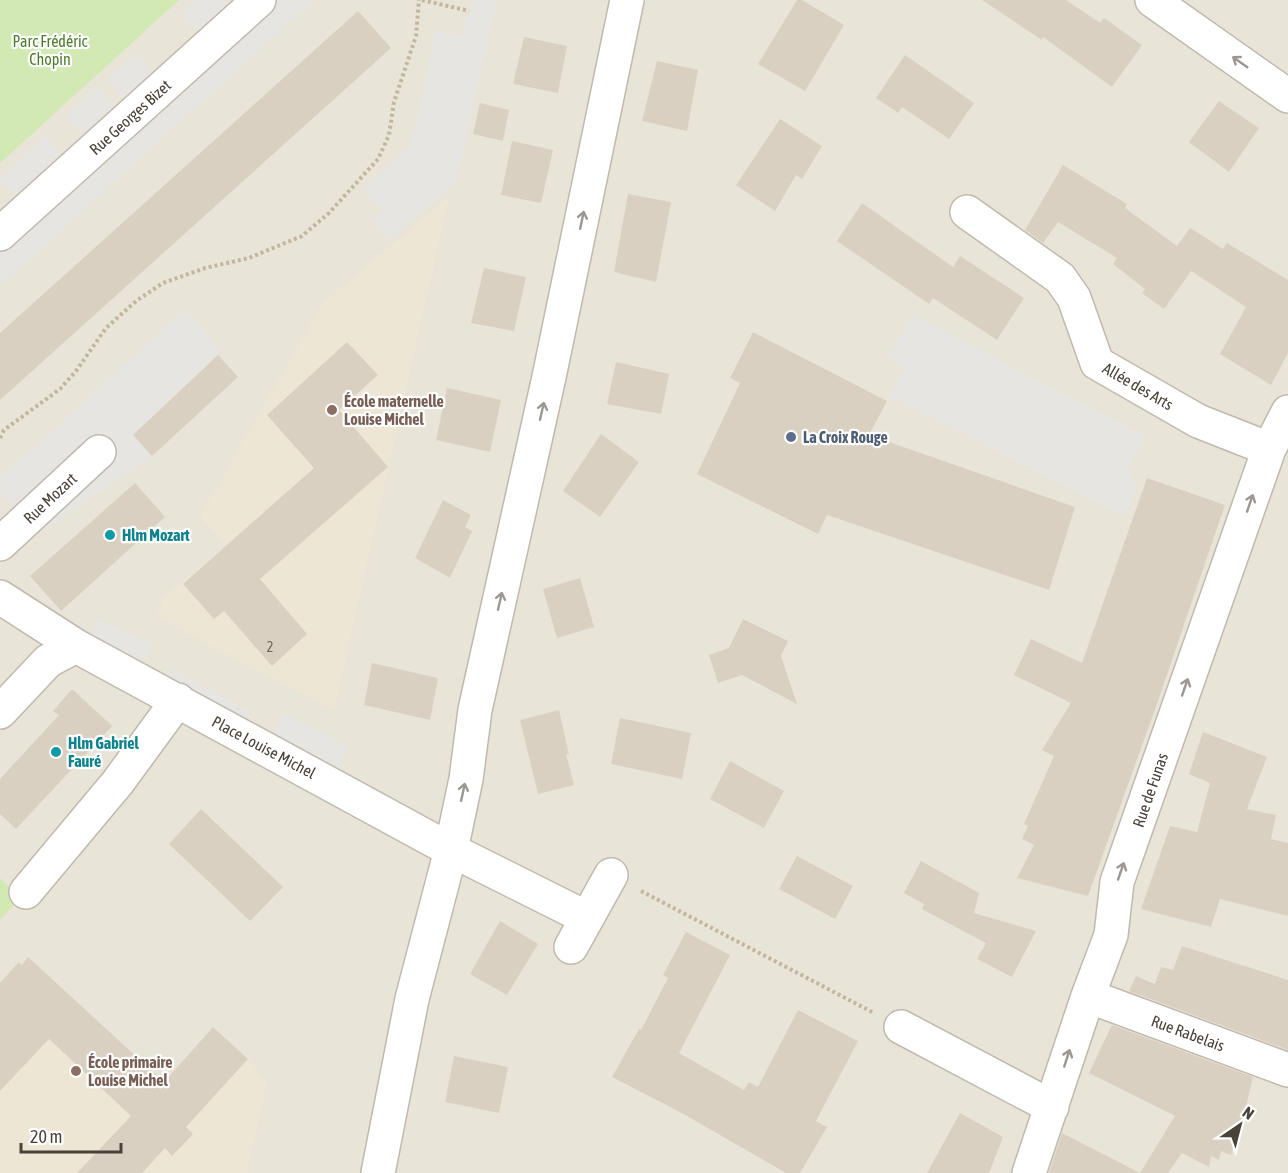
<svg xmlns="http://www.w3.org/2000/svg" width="1288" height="1173" font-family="'Asap Condensed',sans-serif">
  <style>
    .residential { fill: #e9e4d8 }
    .education { fill: #eee6d4 }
    .green { fill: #d2e9b3 }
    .parking { fill: #e7e5e2 }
    .building { fill: #dad0c2 }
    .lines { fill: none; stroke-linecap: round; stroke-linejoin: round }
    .minor-casing { stroke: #c1b9ac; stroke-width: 36 }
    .path { stroke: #c3b59e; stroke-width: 4; stroke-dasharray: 3 3; stroke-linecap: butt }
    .minor { stroke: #fff; stroke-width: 33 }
    .oneway { stroke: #9b9792 }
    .education-dot { fill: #8d6e63; stroke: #fff; stroke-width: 2 }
    .service-dot { fill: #5c6f8a; stroke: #fff; stroke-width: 2 }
    .culture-dot { fill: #0f9aa8; stroke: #fff; stroke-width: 2 }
    .labels { text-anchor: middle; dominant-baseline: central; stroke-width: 4.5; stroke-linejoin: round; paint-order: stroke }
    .number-label { font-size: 14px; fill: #6d665a }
    .park-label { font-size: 16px; fill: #4b7d2a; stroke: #fff }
    .street-label { font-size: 16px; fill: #494238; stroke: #fff }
    .education-label { font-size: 16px; font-weight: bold; fill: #785e54; stroke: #fff; text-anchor: start }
    .service-label { font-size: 16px; font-weight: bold; fill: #4e5e75; stroke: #fff; text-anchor: start }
    .culture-label { font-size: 16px; font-weight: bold; fill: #0d838f; stroke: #fff; text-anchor: start }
  </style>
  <rect width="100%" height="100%" fill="#f5f2ea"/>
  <path class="residential" d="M 0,0 L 1288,0 L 1288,1173 L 0,1173 Z"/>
  <path class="education" d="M 449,197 L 334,711 L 157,617 L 164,597 L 227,545 L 200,517 L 323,303 Z
    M 28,957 L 164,1082 L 213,1027 L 248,1059 L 267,1083 L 247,1173 L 0,1173 L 0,986 Z"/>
  <path class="green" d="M 0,0 L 179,0 L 0,163 Z
    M 0,878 L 20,898 L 0,920 Z"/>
  <path class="parking" d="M 197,0 L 223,0 L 227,4 L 197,31 L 181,15 Z
    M 277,0 L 314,0 L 0,286 L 0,252 Z
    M 472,0 L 497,0 L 456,182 L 391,239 L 372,220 L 383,209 L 362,189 L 409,147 L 416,125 L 436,29 L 462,37 Z
    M 136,54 L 152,73 L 123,99 L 107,80 Z
    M 97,87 L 114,106 L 83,135 L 66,117 Z
    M 45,136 L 61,153 L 16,197 L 0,180 Z
    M 185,310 L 221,351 L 133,435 L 152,456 L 40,534 L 0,491 L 0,478 Z
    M 912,315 L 1146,436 L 1129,467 L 1136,490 L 1125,517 L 890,397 L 904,368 L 888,359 Z
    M 98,619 L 152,644 L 142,667 L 88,641 Z
    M 170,668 L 250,711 L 245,720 L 165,677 Z
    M 284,713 L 350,748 L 338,770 L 272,734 Z"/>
  <path class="building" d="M 797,0 L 802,0 L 844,25 L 805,91 L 758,64 Z
    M 982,0 L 1066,0 L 1100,23 L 1104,18 L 1142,45 L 1112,87 L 1043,37 L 1042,40 Z
    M 358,11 L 391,48 L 0,400 L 0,333 Z
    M 524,37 L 567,46 L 558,93 L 513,84 Z
    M 905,55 L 974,103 L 949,139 L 902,107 L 898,113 L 876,98 Z
    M 657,61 L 698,70 L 687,131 L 642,121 Z
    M 1219,101 L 1259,128 L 1229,172 L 1189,142 Z
    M 480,103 L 509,110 L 503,141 L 473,134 Z
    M 780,119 L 822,146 L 802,179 L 796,175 L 775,211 L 736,185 Z
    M 512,141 L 553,150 L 541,203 L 501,195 Z
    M 1063,165 L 1127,204 L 1125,208 L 1177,246 L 1190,228 L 1223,249 L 1227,243 L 1288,280 L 1288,353 L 1271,385 L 1220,354 L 1246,307 L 1191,271 L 1164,309 L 1142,293 L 1145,289 L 1113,264 L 1117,258 L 1058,222 L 1043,243 L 1025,230 Z
    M 628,194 L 671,202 L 656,282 L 614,272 Z
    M 862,203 L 953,267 L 960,256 L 1024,298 L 997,340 L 933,298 L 929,304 L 837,241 Z
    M 484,268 L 526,277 L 514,331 L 471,323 Z
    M 753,332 L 887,401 L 869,435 L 1075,507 L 1049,590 L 827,515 L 818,534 L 697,474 L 740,383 L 730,378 Z
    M 347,342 L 378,375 L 339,410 L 388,467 L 260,579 L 307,634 L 272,666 L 224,611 L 214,619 L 183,584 L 314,468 L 267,415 Z
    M 218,355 L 238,377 L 152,456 L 133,435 Z
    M 616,362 L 669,374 L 661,414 L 607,404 Z
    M 447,388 L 501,400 L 490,452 L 436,440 Z
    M 601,434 L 639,462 L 600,517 L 563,491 Z
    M 1147,478 L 1225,505 L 1158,701 L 1088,896 L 1017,878 L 1034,845 L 1022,839 L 1028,826 L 1024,824 L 1054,756 L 1042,750 L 1071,703 L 1014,675 L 1031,639 L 1082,663 Z
    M 135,483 L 165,517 L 61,611 L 30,576 Z
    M 443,500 L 471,515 L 465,527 L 472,531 L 450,578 L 415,558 Z
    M 580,578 L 594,627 L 557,638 L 543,589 Z
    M 743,619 L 788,641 L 781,656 L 797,704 L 742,675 L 718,683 L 709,655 L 729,648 Z
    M 372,663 L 438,678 L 430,720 L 364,705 Z
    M 72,689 L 112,726 L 16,829 L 0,814 L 0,779 L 59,715 L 53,711 Z
    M 559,710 L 569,755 L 566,754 L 574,785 L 538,794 L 520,720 Z
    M 620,718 L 691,733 L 682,779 L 611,764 Z
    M 1203,732 L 1267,757 L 1247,809 L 1276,815 L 1271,839 L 1288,843 L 1288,916 L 1220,899 L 1211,927 L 1141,909 L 1170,826 L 1197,832 L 1210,783 L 1189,774 Z
    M 730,761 L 784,791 L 764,828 L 710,799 Z
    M 201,809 L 283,887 L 250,921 L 169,844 Z
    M 797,856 L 853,886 L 835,919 L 779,889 Z
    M 921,861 L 979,893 L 974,913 L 1036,931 L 1012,977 L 977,959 L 986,943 L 931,914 L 922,909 L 924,904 L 904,893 Z
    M 500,921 L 538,944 L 507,995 L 470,974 Z
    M 686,932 L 730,955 L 679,1053 L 744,1090 L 749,1082 L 758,1087 L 798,1010 L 858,1041 L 816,1121 L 827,1127 L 800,1173 L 786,1173 L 680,1112 L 612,1077 L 639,1029 L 641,1030 L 668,978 L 663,975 Z
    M 1182,946 L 1288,980 L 1288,1050 L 1129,991 L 1136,976 L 1155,984 L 1161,967 L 1173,970 Z
    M 28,957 L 164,1082 L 213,1027 L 248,1059 L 186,1127 L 193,1134 L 172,1156 L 165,1148 L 142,1173 L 77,1173 L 131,1116 L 49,1039 L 0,1091 L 0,983 L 19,962 L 22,965 Z
    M 1112,1025 L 1253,1077 L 1239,1136 L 1236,1136 L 1231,1155 L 1221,1151 L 1219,1160 L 1211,1156 L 1209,1167 L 1182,1153 L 1168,1173 L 1049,1173 L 1062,1133 L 1140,1173 L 1175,1116 L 1089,1073 Z
    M 454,1056 L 508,1067 L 499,1113 L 445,1102 Z
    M 960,1113 L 1003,1137 L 989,1173 L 927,1173 Z"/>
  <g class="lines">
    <defs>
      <path id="minor" d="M 1152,0 L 1288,96
        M 967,212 L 1060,278 L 1074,298 L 1097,363 L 1198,421 L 1269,449
        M 0,234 L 259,0
        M 0,544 L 99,452
        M 0,597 L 76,646 L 451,850 L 587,918
        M 0,712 L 48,661 L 76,646
        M 26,892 L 118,782 L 178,700
        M 571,947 L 611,875
        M 1088,996 L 1288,1070
        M 901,1027 L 1052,1107
        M 378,1173 L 412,999 L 451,850 L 466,779 L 475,710 L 549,377 L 627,0
        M 1029,1173 L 1088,996 L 1111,935 L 1117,882 L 1269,449 L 1288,412"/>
    </defs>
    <use href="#minor" class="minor-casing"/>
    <path class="path" d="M 422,0 L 469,11
      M 0,438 L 4,430 L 60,389 L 76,371 L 106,328 L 136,301 L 163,283 L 205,268 L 249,258 L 302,236 L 329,213 L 378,159 L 389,135 L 394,102 L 416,36 L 419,0
      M 641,891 L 874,1013"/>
    <use href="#minor" class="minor"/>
  </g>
  <defs><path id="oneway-shaft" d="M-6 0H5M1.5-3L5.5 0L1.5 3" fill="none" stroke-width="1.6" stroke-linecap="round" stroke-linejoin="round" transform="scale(1.5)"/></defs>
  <g class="oneway">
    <use href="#oneway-shaft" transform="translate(1240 62) rotate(-145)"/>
    <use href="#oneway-shaft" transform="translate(582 220) rotate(-78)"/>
    <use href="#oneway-shaft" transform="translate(542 411) rotate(-77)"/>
    <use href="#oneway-shaft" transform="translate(1250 503) rotate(-71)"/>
    <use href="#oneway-shaft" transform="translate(500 601) rotate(-77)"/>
    <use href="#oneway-shaft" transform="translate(1185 687) rotate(-71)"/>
    <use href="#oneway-shaft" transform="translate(463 792) rotate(-78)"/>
    <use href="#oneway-shaft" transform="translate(1121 871) rotate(-71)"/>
    <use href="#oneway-shaft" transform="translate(1067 1058) rotate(-72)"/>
  </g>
  <g class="education-dot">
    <circle cx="332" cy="410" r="6"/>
    <circle cx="76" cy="1071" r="6"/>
  </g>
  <circle class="service-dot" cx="791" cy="437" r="6"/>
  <g class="culture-dot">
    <circle cx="110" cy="535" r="6"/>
    <circle cx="56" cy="752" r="6"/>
  </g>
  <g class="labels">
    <g class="number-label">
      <text x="270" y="647">2</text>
    </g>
    <g class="park-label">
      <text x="50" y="41">Parc Frédéric<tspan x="50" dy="18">Chopin</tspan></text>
    </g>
    <g class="street-label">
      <text transform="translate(130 117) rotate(-42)">Rue Georges Bizet</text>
      <text transform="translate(1138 386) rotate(30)">Allée des Arts</text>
      <text transform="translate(50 498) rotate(-43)">Rue Mozart</text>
      <text transform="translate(264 747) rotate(28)">Place Louise Michel</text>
      <text transform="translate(1150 790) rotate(-71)">Rue de Funas</text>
      <text transform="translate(1188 1033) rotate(20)">Rue Rabelais</text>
    </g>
    <g class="education-label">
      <text x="344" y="401">École maternelle<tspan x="344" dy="18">Louise Michel</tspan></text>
      <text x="88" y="1062">École primaire<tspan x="88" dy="18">Louise Michel</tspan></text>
    </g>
    <g class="service-label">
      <text x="803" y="437">La Croix Rouge</text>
    </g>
    <g class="culture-label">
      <text x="122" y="535">Hlm Mozart</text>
      <text x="68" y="743">Hlm Gabriel<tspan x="68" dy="18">Fauré</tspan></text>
    </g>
  </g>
  <g transform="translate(1240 1125) rotate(35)" stroke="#ffffff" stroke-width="4.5" paint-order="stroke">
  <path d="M0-4.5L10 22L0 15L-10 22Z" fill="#494238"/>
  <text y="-9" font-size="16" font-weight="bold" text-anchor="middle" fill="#494238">N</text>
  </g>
  <path d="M21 1143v9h100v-9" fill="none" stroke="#494238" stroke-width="3"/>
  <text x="30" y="1143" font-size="18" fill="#494238" stroke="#ffffff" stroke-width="4.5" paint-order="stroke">20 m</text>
</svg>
